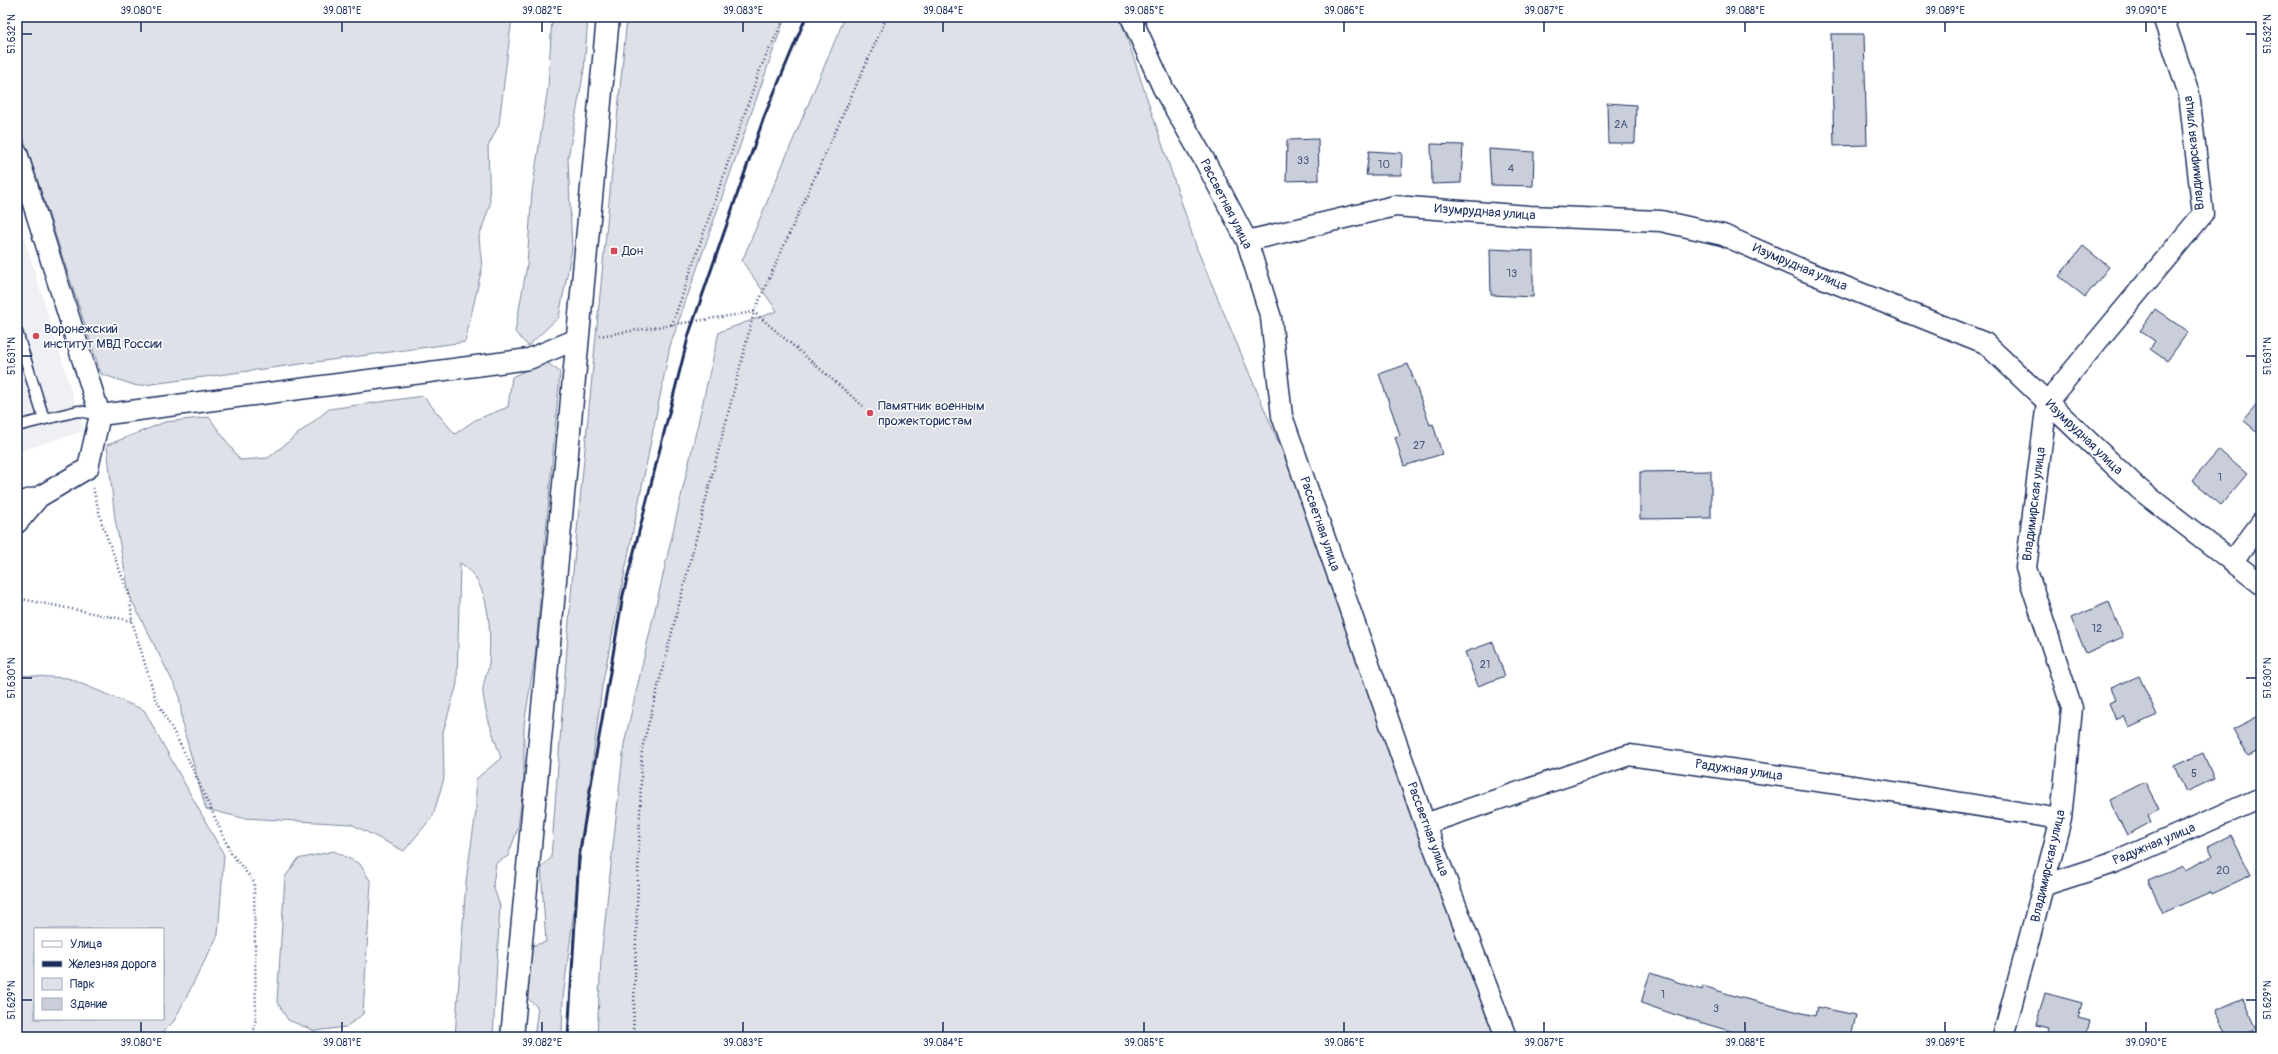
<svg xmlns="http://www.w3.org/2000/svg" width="2278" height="1054" font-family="Pangolin,sans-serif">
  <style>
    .built { fill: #eff0f4 }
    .green { fill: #dee1e7; stroke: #7c88a2; fill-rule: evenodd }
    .building { fill: #caceda; stroke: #1b2f5e }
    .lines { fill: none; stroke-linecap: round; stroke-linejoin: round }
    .service-casing { stroke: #1b2f5e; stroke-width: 13 }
    .minor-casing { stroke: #1b2f5e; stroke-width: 23 }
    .tertiary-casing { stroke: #1b2f5e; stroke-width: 25 }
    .path { stroke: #1b2f5e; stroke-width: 2.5; stroke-dasharray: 1 3; stroke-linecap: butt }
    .service { stroke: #fff; stroke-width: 10 }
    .minor { stroke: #fff; stroke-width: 20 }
    .tertiary { stroke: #fff; stroke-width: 22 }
    .rail { stroke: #1b2f5e; stroke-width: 3 }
    .ticks { fill: none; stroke: #1b2f5e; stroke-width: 1.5 }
    .poi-dot { fill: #d1495b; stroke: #fff; stroke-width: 1.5 }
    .labels { text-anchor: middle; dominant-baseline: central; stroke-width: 3; stroke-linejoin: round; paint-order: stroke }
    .number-label { font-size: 11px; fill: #47577d }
    .street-label { font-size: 13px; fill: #1b2f5e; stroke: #fff }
    .poi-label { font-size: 13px; fill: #1b2f5e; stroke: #fff; text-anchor: start }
    .neatline { fill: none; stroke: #1b2f5e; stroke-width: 1.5 }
    .ticks-label { font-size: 10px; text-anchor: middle; fill: #1b2f5e }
  </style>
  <rect width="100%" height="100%" fill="#fff"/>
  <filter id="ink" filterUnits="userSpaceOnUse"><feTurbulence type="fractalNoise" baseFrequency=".025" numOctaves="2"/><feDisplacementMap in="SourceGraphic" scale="8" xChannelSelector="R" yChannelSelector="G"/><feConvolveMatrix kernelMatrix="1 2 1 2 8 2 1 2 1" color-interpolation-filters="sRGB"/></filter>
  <g filter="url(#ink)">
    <path class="built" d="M 17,214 L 84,431 L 17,452 Z"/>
    <path class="green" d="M 17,17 L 512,17 L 499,124 L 488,147 L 490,205 L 479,237 L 482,268 L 465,342 L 137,386 L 101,374 L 17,118 Z
      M 552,17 L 588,17 L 584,70 L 568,158 L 572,249 L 559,317 L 528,346 L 515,332 L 527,265 L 532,191 L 548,87 Z
      M 627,17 L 785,17 L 670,346 L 602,686 L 563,998 L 562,1037 L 534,1037 L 538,1008 L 524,995 L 527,947 L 546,942 L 541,867 L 551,858 L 572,582 Z
      M 845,17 L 1120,17 L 1197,249 L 1328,560 L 1498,1037 L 597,1037 L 601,958 L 624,744 L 719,332 L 777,311 L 742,261 Z
      M 545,361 L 560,372 L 535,657 L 524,725 L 524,780 L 518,828 L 508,856 L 496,863 L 493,885 L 500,906 L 493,1037 L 455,1037 L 466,881 L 476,811 L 476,779 L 501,758 C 494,737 485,714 483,693 C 482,683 488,673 489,663 C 491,630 491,582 460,563 L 457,684 L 443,732 L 444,778 L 433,816 L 404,851 L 351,824 L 243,818 L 206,809 L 183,727 L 179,694 L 130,597 L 115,519 L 107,445 L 165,422 L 209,417 L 240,460 L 268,458 L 329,409 L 423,396 L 455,434 L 475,420 L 508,407 L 512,377 Z
      M 17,675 L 68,678 L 144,710 L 224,855 L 218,935 L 174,1021 L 158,1037 L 17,1037 ZM 35,929 L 163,929 L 163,1019 L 35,1019 Z
      M 334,851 L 360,864 L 371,882 L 363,1014 L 346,1027 L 315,1031 L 288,1020 L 277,1002 L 285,877 L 298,859 Z"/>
    <path class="building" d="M 1831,34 L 1864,34 L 1867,145 L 1834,146 Z
      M 1607,103 L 1636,105 L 1635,143 L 1608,143 Z
      M 1318,139 L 1319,180 L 1286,181 L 1287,140 Z
      M 1431,144 L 1463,145 L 1461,183 L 1432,184 Z
      M 1489,149 L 1534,152 L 1533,186 L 1491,185 Z
      M 1369,151 L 1402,153 L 1401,175 L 1366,175 Z
      M 2083,246 L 2109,267 L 2085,297 L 2059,276 Z
      M 1490,249 L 1533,251 L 1533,297 L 1491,295 Z
      M 2155,309 L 2188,332 L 2167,361 L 2150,349 L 2155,341 L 2140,331 Z
      M 1408,364 L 1430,425 L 1433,424 L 1442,454 L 1404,466 L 1395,437 L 1400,435 L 1379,374 Z
      M 2261,399 L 2261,435 L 2243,420 Z
      M 2219,450 L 2247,474 L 2221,505 L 2192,481 Z
      M 1711,471 L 1711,518 L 1640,519 L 1640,472 Z
      M 2109,602 L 2123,637 L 2086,653 L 2071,618 Z
      M 1493,642 L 1505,676 L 1478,686 L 1465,652 Z
      M 2139,676 L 2157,715 L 2129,728 L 2124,716 L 2116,720 L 2109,703 L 2116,700 L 2111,688 Z
      M 2261,715 L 2261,750 L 2248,756 L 2233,729 Z
      M 2203,753 L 2214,779 L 2186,792 L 2174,766 Z
      M 2145,782 L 2159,809 L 2148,815 L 2151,822 L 2127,835 L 2109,800 Z
      M 2231,835 L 2251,875 L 2211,894 L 2210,892 L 2163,913 L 2148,881 L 2183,866 L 2185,870 L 2213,856 L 2208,846 Z
      M 1650,973 L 1702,990 L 1703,986 L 1738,997 L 1815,1016 L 1817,1007 L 1856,1015 L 1851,1037 L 1750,1037 L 1676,1015 L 1641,1003 Z
      M 2045,993 L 2082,1003 L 2078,1018 L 2090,1021 L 2086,1037 L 2046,1037 L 2048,1028 L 2036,1025 Z
      M 2243,999 L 2257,1029 L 2239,1037 L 2227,1037 L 2215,1011 Z"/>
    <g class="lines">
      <defs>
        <path id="service" d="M 17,332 L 44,419
          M 17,426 L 78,411 L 100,415"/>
        <path id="minor" d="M 1131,17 L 1163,88 L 1206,163 L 1247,241 L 1271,318 L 1282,416 L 1425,824 L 1506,1037
          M 17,153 L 100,415 L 88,468 L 39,497 L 17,503
          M 1247,241 L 1395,206 L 1529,216 L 1661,221 L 1723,235 L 1803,270 L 1985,343 L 2139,489 L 2261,584
          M 100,415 L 529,359 L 577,339
          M 17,523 L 39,497
          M 2232,562 L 2261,523
          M 1425,824 L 1629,755 L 1867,788 L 2061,819
          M 2045,885 L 2113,863 L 2261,798
          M 2003,1037 L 2061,819 L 2072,708 L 2026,568 L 2047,402 L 2203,214 L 2189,94 L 2163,17"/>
        <path id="tertiary" d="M 512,1037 L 608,17"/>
      </defs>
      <use href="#service" class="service-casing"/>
      <use href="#minor" class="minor-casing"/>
      <use href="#tertiary" class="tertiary-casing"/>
      <path class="path" d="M 672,325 L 760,69 L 785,17
        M 599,336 L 754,312 L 863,406
        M 93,488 L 102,524 L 130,597 L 132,621 L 155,697 L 188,759 L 231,853 L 254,882 L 256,1017 L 253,1037
        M 17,598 L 132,621
        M 633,1037 L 642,749 L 754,312 L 887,17"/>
      <use href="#service" class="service"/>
      <use href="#minor" class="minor"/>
      <use href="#tertiary" class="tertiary"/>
      <path class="rail" d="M 568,1037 L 579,856 L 623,595 L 689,334 L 764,117 L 806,17"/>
    </g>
  </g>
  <path class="ticks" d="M 141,22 L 141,32M 342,22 L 342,32M 542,22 L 542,32M 743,22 L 743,32M 943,22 L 943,32M 1144,22 L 1144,32M 1344,22 L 1344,32M 1544,22 L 1544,32M 1745,22 L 1745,32M 1945,22 L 1945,32M 2146,22 L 2146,32M 22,34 L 32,34M 2246,34 L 2256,34M 22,356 L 32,356M 2246,356 L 2256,356M 22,678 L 32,678M 2246,678 L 2256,678M 22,1000 L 32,1000M 2246,1000 L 2256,1000M 141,1022 L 141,1032M 342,1022 L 342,1032M 542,1022 L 542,1032M 743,1022 L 743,1032M 943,1022 L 943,1032M 1144,1022 L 1144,1032M 1344,1022 L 1344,1032M 1544,1022 L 1544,1032M 1745,1022 L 1745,1032M 1945,1022 L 1945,1032M 2146,1022 L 2146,1032"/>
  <g class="poi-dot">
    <rect x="610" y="247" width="8" height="8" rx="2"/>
    <circle cx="36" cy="336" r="4"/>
    <circle cx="870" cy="413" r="4"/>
  </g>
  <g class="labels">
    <g class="number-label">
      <text x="1621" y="124">2А</text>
      <text x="1303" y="160">33</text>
      <text x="1384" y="164">10</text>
      <text x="1511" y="168">4</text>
      <text x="1512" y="273">13</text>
      <text x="1419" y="445">27</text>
      <text x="2220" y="477">1</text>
      <text x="2097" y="628">12</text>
      <text x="1485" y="664">21</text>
      <text x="2194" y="773">5</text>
      <text x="2223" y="870">20</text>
      <text x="1663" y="994">1</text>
      <text x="1716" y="1008">3</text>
    </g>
    <g class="street-label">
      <text transform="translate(2194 153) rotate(-96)">Владимирская улица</text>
      <text transform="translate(1226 204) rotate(63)">Рассветная улица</text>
      <text transform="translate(1485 212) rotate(4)">Изумрудная улица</text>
      <text transform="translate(1800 267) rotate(23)">Изумрудная улица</text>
      <text transform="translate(2084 437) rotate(44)">Изумрудная улица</text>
      <text transform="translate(2034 504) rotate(-83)">Владимирская улица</text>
      <text transform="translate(1320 524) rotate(71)">Рассветная улица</text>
      <text transform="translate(1739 770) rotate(8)">Радужная улица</text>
      <text transform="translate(1428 829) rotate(70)">Рассветная улица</text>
      <text transform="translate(2154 844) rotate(-23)">Радужная улица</text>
      <text transform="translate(2048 866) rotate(-77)">Владимирская улица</text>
    </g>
    <g class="poi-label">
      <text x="622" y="251">Дон</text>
      <text x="44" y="329">Воронежский<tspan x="44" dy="15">институт МВД России</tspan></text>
      <text x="878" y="406">Памятник военным<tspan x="878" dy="15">прожектористам</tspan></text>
    </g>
  </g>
  <rect width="2278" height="1054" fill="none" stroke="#fff" stroke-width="44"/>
  <rect x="34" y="928" width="130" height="92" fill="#ffffff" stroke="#a4acbf"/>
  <rect x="42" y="941" width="20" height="6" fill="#ffffff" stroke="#a4acbf"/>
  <text x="70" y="948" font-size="12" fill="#1b2f5e">Улица</text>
  <rect x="42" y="961" width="20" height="6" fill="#1b2f5e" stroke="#a4acbf"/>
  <text x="70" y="968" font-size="12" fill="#1b2f5e">Железная дорога</text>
  <rect x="42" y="978" width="20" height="12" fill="#dee1e7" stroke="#a4acbf"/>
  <text x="70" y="988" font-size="12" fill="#1b2f5e">Парк</text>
  <rect x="42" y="998" width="20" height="12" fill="#caceda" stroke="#a4acbf"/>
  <text x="70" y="1008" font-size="12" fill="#1b2f5e">Здание</text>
  <rect x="22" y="22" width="2234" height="1010" class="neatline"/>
  <g class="ticks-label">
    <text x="141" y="14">39.080°E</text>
    <text x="342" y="14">39.081°E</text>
    <text x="542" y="14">39.082°E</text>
    <text x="743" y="14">39.083°E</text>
    <text x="943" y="14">39.084°E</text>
    <text x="1144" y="14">39.085°E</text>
    <text x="1344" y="14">39.086°E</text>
    <text x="1544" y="14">39.087°E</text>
    <text x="1745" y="14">39.088°E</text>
    <text x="1945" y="14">39.089°E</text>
    <text x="2146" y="14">39.090°E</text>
    <text transform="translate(11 34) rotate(-90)" y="4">51.632°N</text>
    <text transform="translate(2267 34) rotate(-90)" y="4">51.632°N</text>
    <text transform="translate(11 356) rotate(-90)" y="4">51.631°N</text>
    <text transform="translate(2267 356) rotate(-90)" y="4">51.631°N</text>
    <text transform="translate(11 678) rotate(-90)" y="4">51.630°N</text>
    <text transform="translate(2267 678) rotate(-90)" y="4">51.630°N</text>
    <text transform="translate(11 1000) rotate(-90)" y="4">51.629°N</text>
    <text transform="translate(2267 1000) rotate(-90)" y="4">51.629°N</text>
    <text x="141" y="1046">39.080°E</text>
    <text x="342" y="1046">39.081°E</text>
    <text x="542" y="1046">39.082°E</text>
    <text x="743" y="1046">39.083°E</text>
    <text x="943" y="1046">39.084°E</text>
    <text x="1144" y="1046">39.085°E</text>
    <text x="1344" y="1046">39.086°E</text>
    <text x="1544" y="1046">39.087°E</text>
    <text x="1745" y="1046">39.088°E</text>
    <text x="1945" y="1046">39.089°E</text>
    <text x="2146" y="1046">39.090°E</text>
  </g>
</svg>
